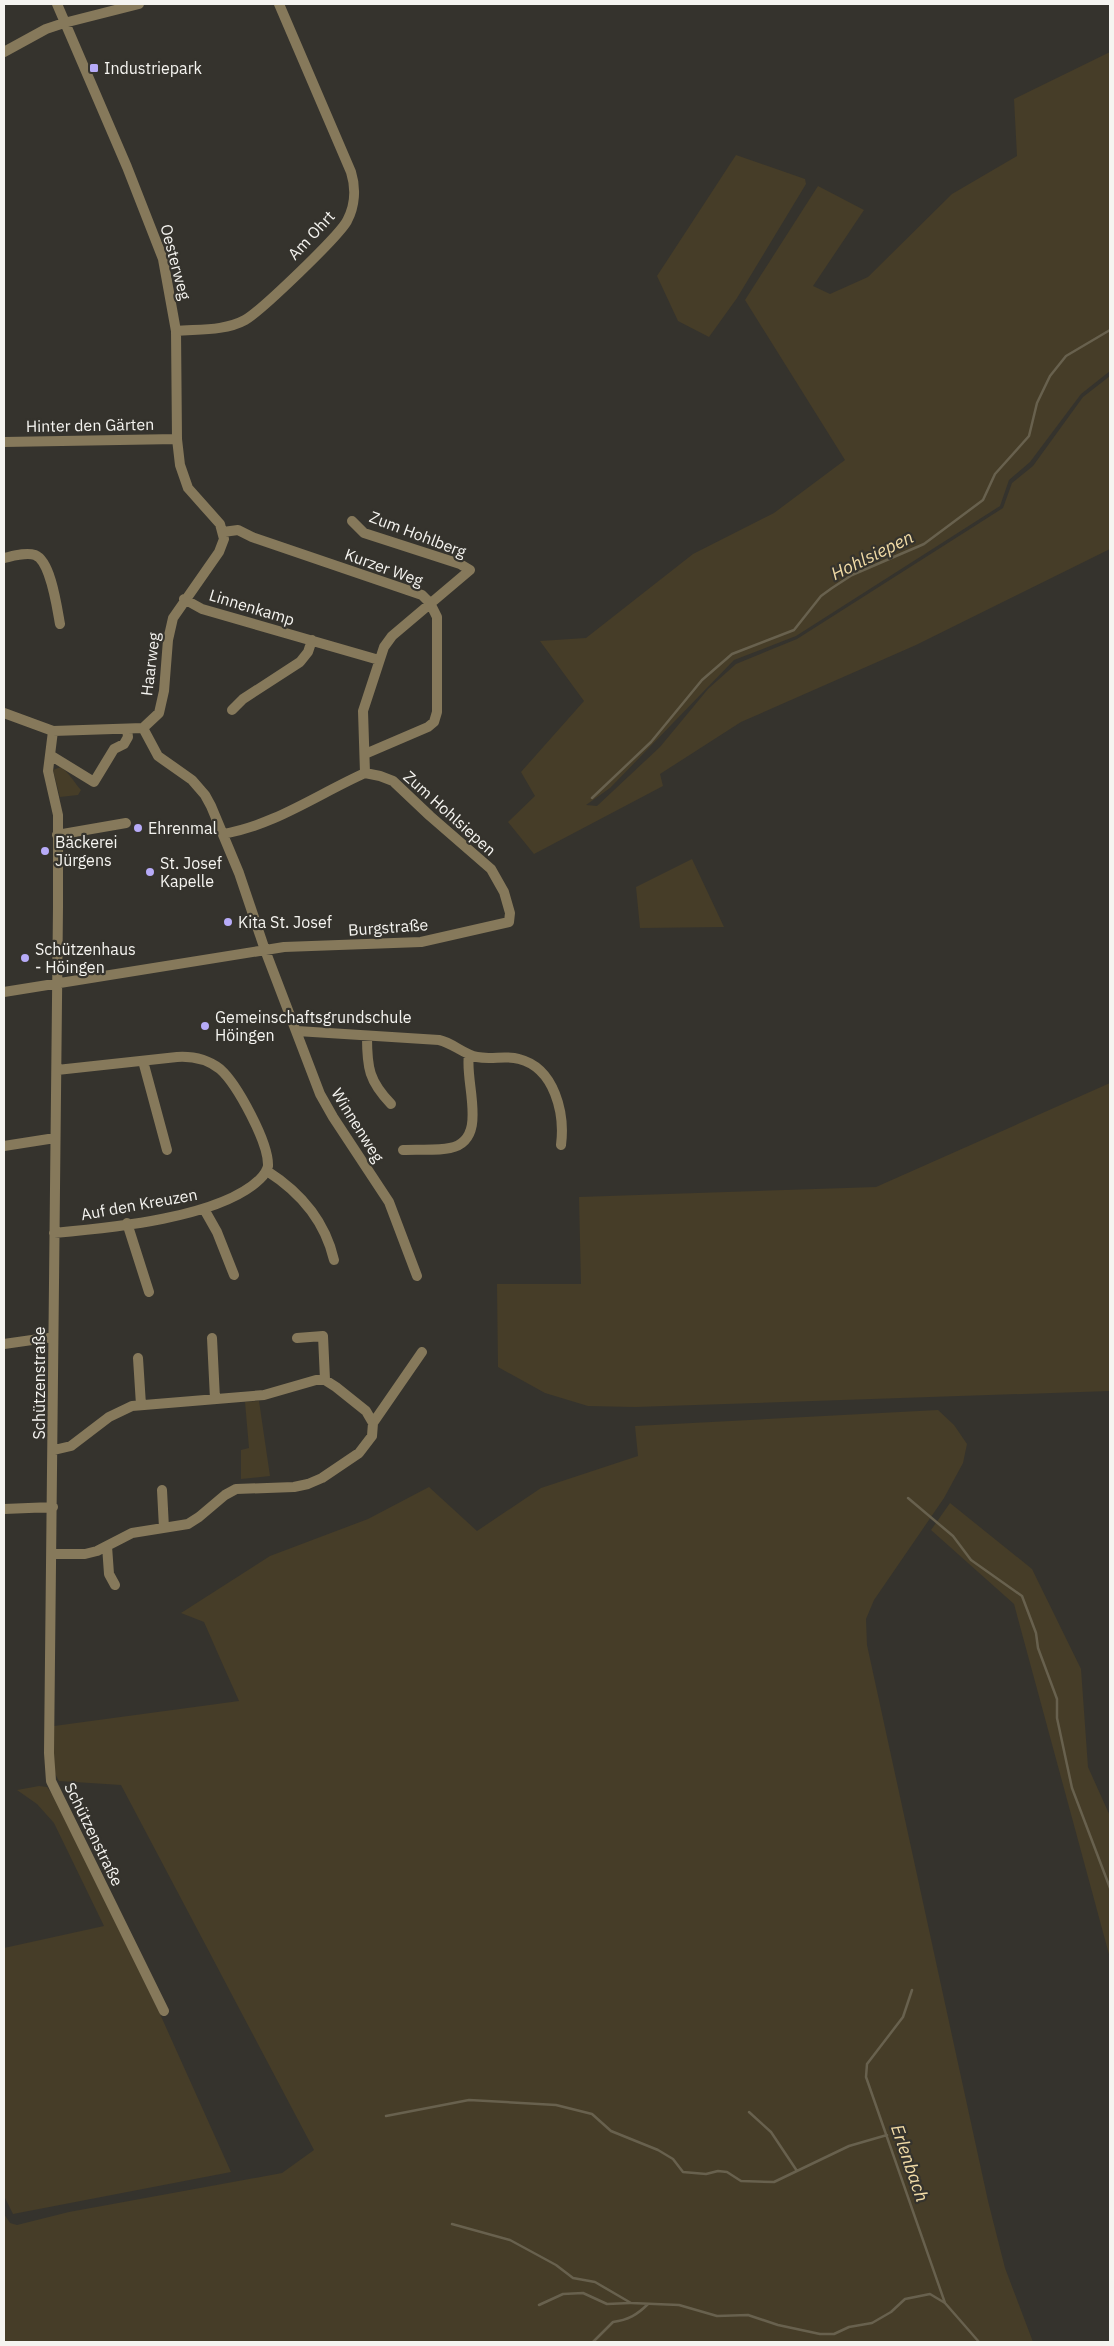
<svg xmlns="http://www.w3.org/2000/svg" width="1114" height="2346" font-family="'IBM Plex Sans',sans-serif">
  <style>
    .green { fill: #463d28 }
    .lines { fill: none; stroke-linecap: round; stroke-linejoin: round }
    .stream { stroke: #68614e; stroke-width: 2.5 }
    .minor { stroke: #86795b; stroke-width: 10 }
    .poi-dot { fill: #b7abf8; stroke: #35332d; stroke-width: 2 }
    .labels { text-anchor: middle; dominant-baseline: central; stroke-width: 4.5; stroke-linejoin: round; paint-order: stroke }
    .poi-label { font-size: 16px; fill: #f5f4f0; stroke: #35332d; text-anchor: start }
    .street-label { font-size: 16px; fill: #f5f4f0; stroke: #35332d }
    .water-label { font-size: 18px; font-style: italic; fill: #f1dba6; stroke: #35332d }
  </style>
  <rect width="100%" height="100%" fill="#35332d"/>
  <path class="green" d="M 1110,52 L 1110,371 L 1081,394 L 1030,462 L 1009,480 L 1000,506 L 796,636 L 734,660 L 610,788 L 586,805 L 597,806 L 660,747 L 708,689 L 736,664 L 797,639 L 1003,508 L 1012,483 L 1033,466 L 1083,397 L 1110,376 L 1110,549 L 916,645 L 741,722 L 660,774 L 663,786 L 534,854 L 508,822 L 535,796 L 521,772 L 584,701 L 540,641 L 586,638 L 693,554 L 774,513 L 845,460 L 745,300 L 818,186 L 864,210 L 813,286 L 830,294 L 868,277 L 952,194 L 1017,156 L 1014,99 Z
    M 736,155 L 805,179 L 806,184 L 737,298 L 709,337 L 678,321 L 657,276 Z
    M 61,767 C 69,773 74,782 81,790 L 78,795 L 60,797 L 53,770 Z
    M 692,859 L 724,927 L 640,928 L 636,887 Z
    M 1110,1083 L 1110,1391 L 635,1407 L 588,1406 L 545,1393 L 498,1367 L 497,1284 L 581,1284 L 579,1197 L 876,1187 Z
    M 259,1401 L 270,1476 L 241,1479 L 241,1450 L 249,1448 L 245,1402 Z
    M 938,1410 L 954,1425 L 967,1444 L 963,1463 L 944,1498 L 874,1600 L 866,1619 L 867,1645 L 988,2201 L 1005,2268 L 1033,2342 L 4,2342 L 4,2214 L 10,2223 L 17,2225 L 69,2212 L 282,2173 L 314,2150 L 121,1785 L 59,1781 L 53,1770 L 54,1726 L 239,1701 L 204,1622 L 181,1613 L 270,1556 L 368,1519 L 429,1487 L 477,1531 L 541,1488 L 638,1456 L 635,1426 Z
    M 950,1503 L 1032,1569 L 1081,1669 L 1088,1767 L 1110,1816 L 1110,1958 L 1014,1604 L 931,1530 Z
    M 39,1786 L 47,1787 L 56,1799 L 160,2014 L 231,2172 L 13,2214 L 4,2196 L 4,1948 L 104,1926 L 54,1823 L 37,1804 L 17,1790 Z"/>
  <g class="lines">
    <path class="stream" d="M 592,798 L 651,742 L 702,680 L 732,654 L 794,630 L 821,596 L 832,588 L 852,575 L 924,544 L 983,500 L 995,474 L 1029,436 L 1037,403 L 1050,376 L 1066,356 L 1110,330
      M 908,1498 L 953,1536 L 971,1560 L 1022,1596 L 1036,1633 L 1038,1648 L 1057,1699 L 1057,1718 L 1072,1788 L 1110,1888
      M 912,1990 L 903,2017 L 867,2064 L 866,2077 L 945,2303 L 979,2342
      M 749,2112 L 771,2132 L 797,2171
      M 386,2116 L 469,2100 L 556,2105 L 592,2114 L 611,2131 L 658,2150 L 673,2159 L 683,2172 L 706,2174 L 718,2171 L 727,2172 L 741,2181 L 774,2182 L 849,2146 L 887,2135
      M 452,2224 L 510,2240 L 556,2265 L 573,2278 L 595,2282 L 631,2303 L 679,2305 L 717,2316 L 748,2315 L 778,2325 L 820,2334 L 834,2334 L 849,2327 L 872,2323 L 891,2312 L 905,2299 L 930,2294 L 945,2303
      M 539,2305 L 563,2294 L 583,2293 L 607,2304 L 630,2303
      M 593,2342 L 613,2322 C 628,2320 637,2315 648,2304"/>
    <path class="minor" d="M 4,52 L 46,29 L 64,23 L 139,4
      M 176,331 C 198,329 225,331 245,320 C 261,311 338,237 347,221 C 355,206 356,188 351,172 L 279,4
      M 4,442 L 177,439
      M 352,521 L 364,533 L 460,564 L 470,570 L 392,636 L 384,647 L 363,711 L 365,773
      M 223,532 L 238,530 L 252,537 L 422,595 L 430,603 L 437,617 L 437,712 L 434,722 L 428,727 L 365,754
      M 4,558 C 13,556 26,552 35,555 C 51,561 57,608 60,624
      M 184,599 L 202,609 L 379,660
      M 232,710 L 243,699 L 300,662 L 308,652 L 312,640
      M 4,713 L 53,731 L 143,728 L 159,713 L 164,691 L 168,640 L 173,618 L 219,552 L 224,539 L 220,524 L 188,488 L 180,465 L 177,439 L 176,331 L 163,259 L 127,167 L 57,4
      M 143,728 L 158,756 L 192,780 L 205,795 L 211,806 L 239,873 L 265,950 L 320,1094 L 333,1117 L 389,1202 L 417,1276
      M 53,731 L 48,771 L 58,815 L 58,907 L 49,1753 L 51,1781 L 164,2011
      M 50,755 L 94,782 L 114,749 L 124,744 L 128,737 L 127,729
      M 57,835 L 126,823
      M 4,992 L 284,947 L 421,942 L 509,922 L 510,913 L 504,892 L 491,869 L 430,816 L 393,781 L 380,776 L 365,773 C 318,794 275,825 223,834
      M 297,1031 L 439,1040 C 453,1043 463,1054 477,1057 C 491,1060 506,1055 519,1059 C 555,1068 565,1114 561,1145
      M 367,1037 C 367,1068 369,1081 391,1104
      M 143,1061 L 167,1150
      M 4,1146 L 55,1138
      M 403,1150 C 418,1149 436,1151 450,1148 C 490,1140 464,1082 469,1055
      M 267,1171 C 300,1192 325,1221 334,1260
      M 204,1209 L 217,1232 L 234,1275
      M 127,1223 L 149,1292
      M 54,1233 C 110,1228 220,1218 260,1179 C 264,1175 267,1171 268,1166 C 269,1143 237,1084 220,1069 C 207,1059 193,1056 177,1057 L 57,1070
      M 212,1338 L 215,1399
      M 297,1338 L 323,1336 L 325,1380
      M 4,1344 L 53,1337
      M 138,1358 L 141,1405
      M 373,1423 L 422,1352
      M 162,1490 L 164,1528
      M 4,1509 L 53,1507
      M 107,1546 L 109,1574 L 115,1585
      M 52,1554 L 85,1554 L 97,1551 L 132,1533 L 188,1524 L 199,1517 L 225,1495 L 236,1489 L 294,1487 L 308,1484 L 322,1478 L 359,1453 L 372,1436 L 373,1423 L 366,1411 L 336,1387 L 325,1380 L 316,1380 L 264,1395 L 132,1406 L 109,1417 L 71,1446 L 54,1450"/>
  </g>
  <g class="poi-dot">
    <rect x="89" y="63" width="10" height="10" rx="2.5"/>
    <circle cx="138" cy="828" r="5"/>
    <circle cx="45" cy="851" r="5"/>
    <circle cx="150" cy="872" r="5"/>
    <circle cx="228" cy="922" r="5"/>
    <circle cx="25" cy="958" r="5"/>
    <circle cx="205" cy="1026" r="5"/>
  </g>
  <g class="labels">
    <g class="poi-label">
      <text x="104" y="68">Industriepark</text>
      <text x="148" y="828">Ehrenmal</text>
      <text x="55" y="842">Bäckerei<tspan x="55" dy="18">Jürgens</tspan></text>
      <text x="160" y="863">St. Josef<tspan x="160" dy="18">Kapelle</tspan></text>
      <text x="238" y="922">Kita St. Josef</text>
      <text x="35" y="949">Schützenhaus<tspan x="35" dy="18">- Höingen</tspan></text>
      <text x="215" y="1017">Gemeinschaftsgrundschule<tspan x="215" dy="18">Höingen</tspan></text>
    </g>
    <g class="street-label">
      <text transform="translate(311 235) rotate(-47)">Am Ohrt</text>
      <text transform="translate(176 262) rotate(75)">Oesterweg</text>
      <text transform="translate(90 425) rotate(-1)">Hinter den Gärten</text>
      <text transform="translate(418 534) rotate(21)">Zum Hohlberg</text>
      <text transform="translate(384 567) rotate(20)">Kurzer Weg</text>
      <text transform="translate(252 607) rotate(17)">Linnenkamp</text>
      <text transform="translate(150 664) rotate(-83)">Haarweg</text>
      <text transform="translate(450 813) rotate(42)">Zum Hohlsiepen</text>
      <text transform="translate(388 927) rotate(-4)">Burgstraße</text>
      <text transform="translate(358 1125) rotate(58)">Winnenweg</text>
      <text transform="translate(139 1204) rotate(-10)">Auf den Kreuzen</text>
      <text transform="translate(39 1383) rotate(-90)">Schützenstraße</text>
      <text transform="translate(94 1834) rotate(64)">Schützenstraße</text>
    </g>
    <g class="water-label">
      <text transform="translate(872 555) rotate(-26)">Hohlsiepen</text>
      <text transform="translate(910 2163) rotate(71)">Erlenbach</text>
    </g>
  </g>
  <rect width="1114" height="2346" fill="none" stroke="#f5f4f0" stroke-width="10"/>
</svg>
